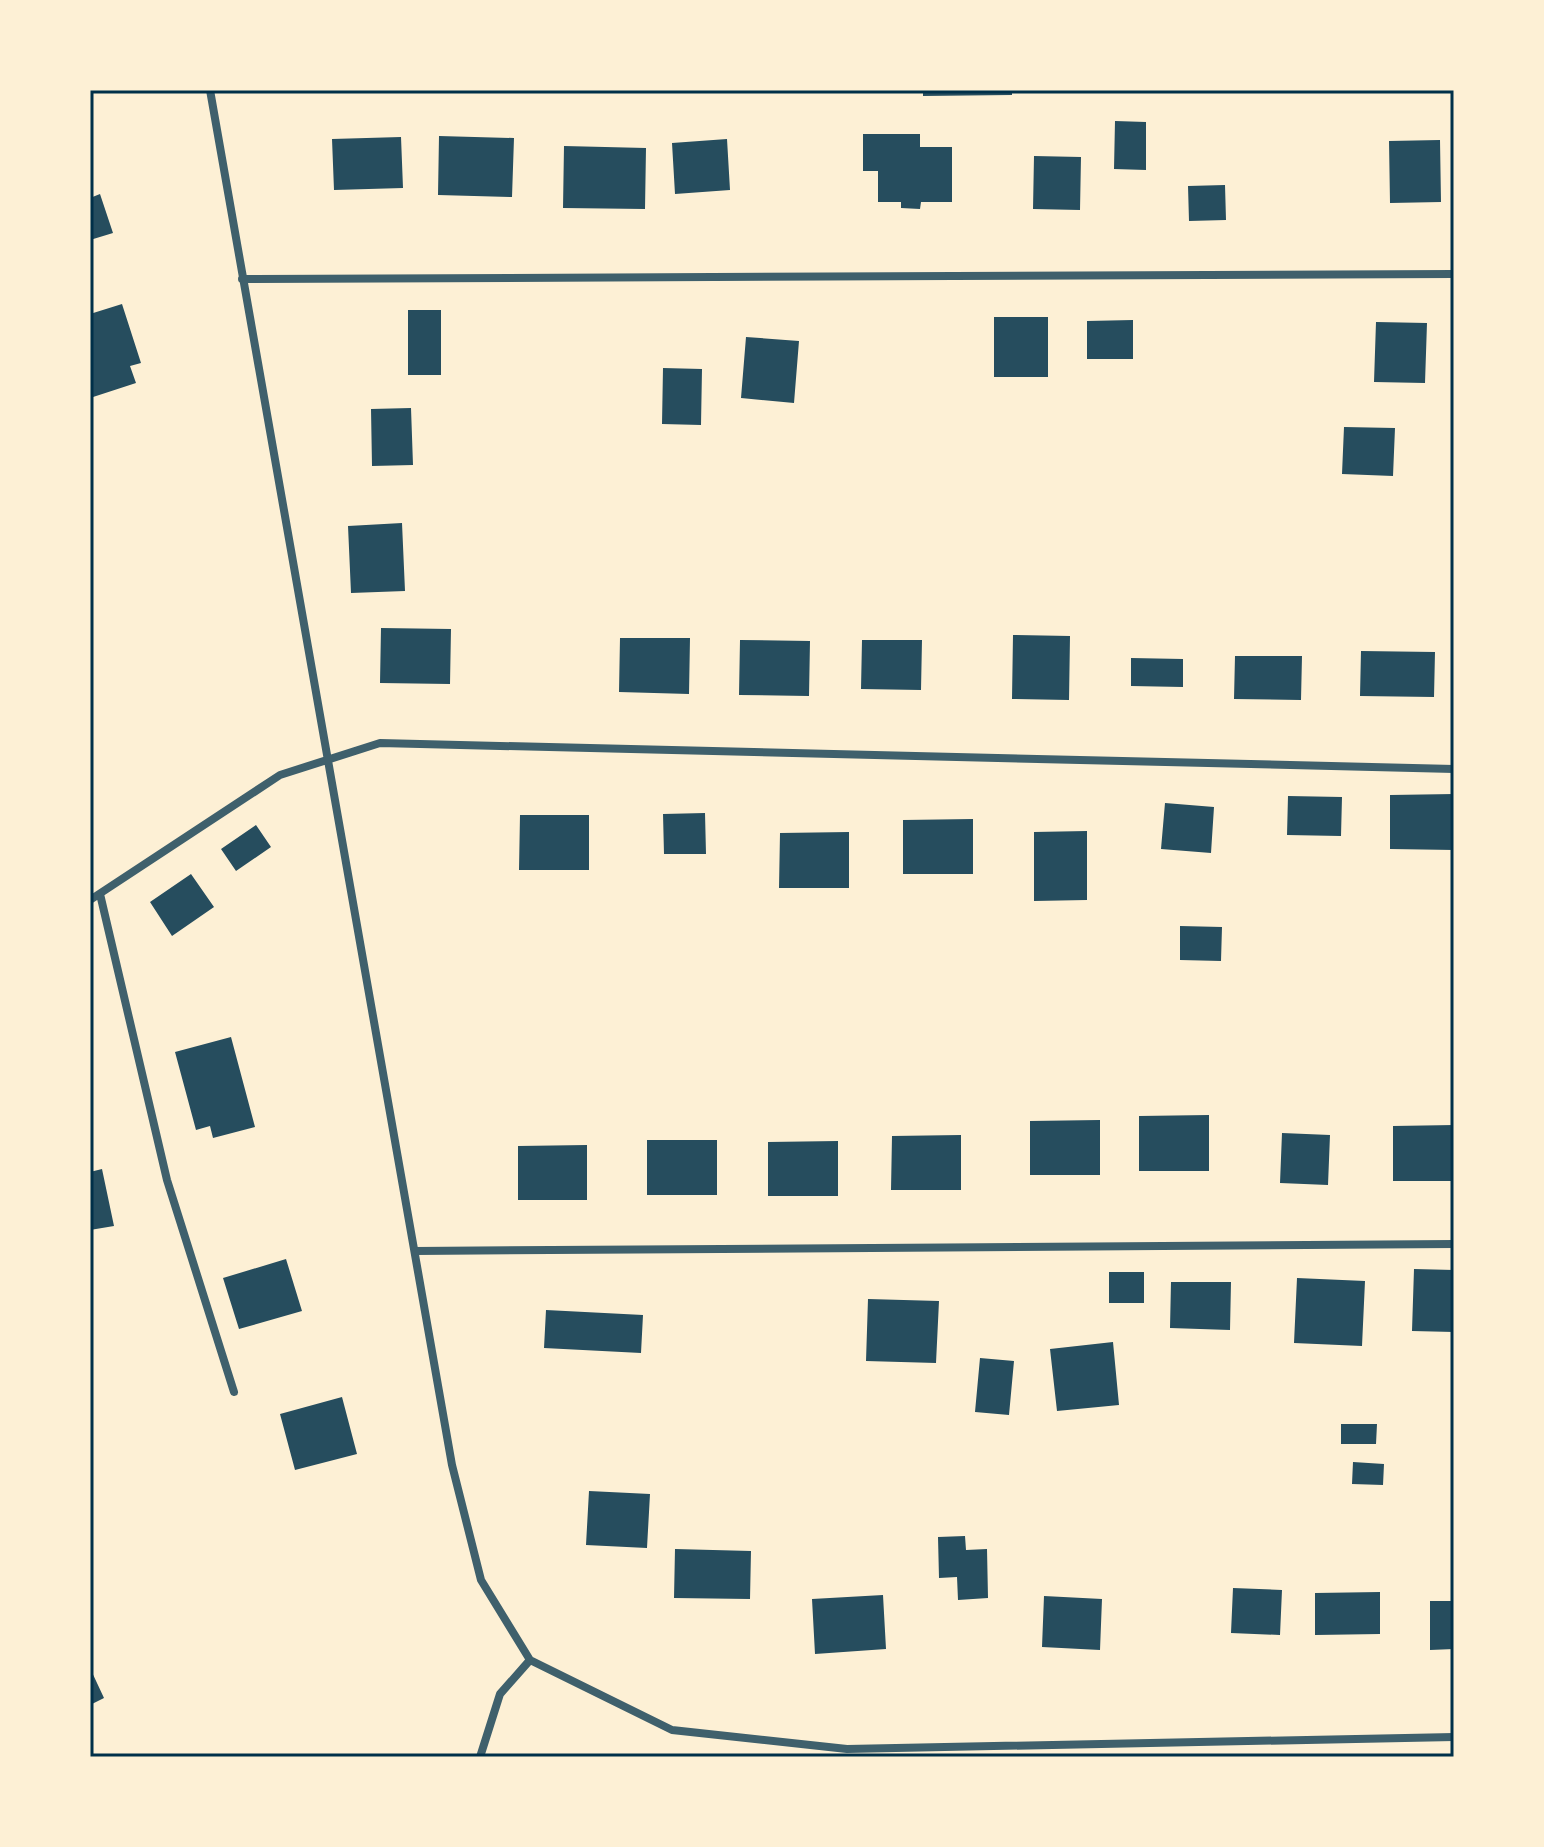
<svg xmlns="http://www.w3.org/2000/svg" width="1544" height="1847" font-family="Barlow,sans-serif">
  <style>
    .building { fill: #264d5e }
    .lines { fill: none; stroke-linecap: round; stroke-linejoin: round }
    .minor { stroke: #3f606c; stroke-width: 8 }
    .neatline { fill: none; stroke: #003049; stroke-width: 3 }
  </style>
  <rect width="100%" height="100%" fill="#fdf0d5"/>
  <path class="building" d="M 923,90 L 1012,90 L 1012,95 L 923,96 Z
    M 1115,121 L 1146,122 L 1146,170 L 1114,169 Z
    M 863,134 L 920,134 L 920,147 L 952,147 L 952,202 L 921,202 L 920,209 L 901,208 L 901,202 L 878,202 L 878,171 L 863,171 Z
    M 439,136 L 514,138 L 512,197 L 438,195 Z
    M 401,137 L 403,188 L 334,190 L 332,139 Z
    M 727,139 L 730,190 L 675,194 L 672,143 Z
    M 1440,140 L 1441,202 L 1390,203 L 1389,141 Z
    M 564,146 L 646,148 L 645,209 L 563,208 Z
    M 1034,156 L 1081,157 L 1080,210 L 1033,209 Z
    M 1225,185 L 1226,220 L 1189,221 L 1188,186 Z
    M 100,194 L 113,233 L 90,240 L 90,198 Z
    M 122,304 L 141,363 L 130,366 L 136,383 L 90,398 L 90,314 Z
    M 408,310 L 441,310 L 441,375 L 408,375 Z
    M 994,317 L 1048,317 L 1048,377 L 994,377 Z
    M 1133,320 L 1133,359 L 1087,359 L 1087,321 Z
    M 1376,322 L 1427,323 L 1425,383 L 1374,382 Z
    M 746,337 L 799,341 L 794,403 L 741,398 Z
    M 663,368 L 702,369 L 701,425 L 662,424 Z
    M 411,408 L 413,465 L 372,466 L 371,409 Z
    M 1344,427 L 1395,428 L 1393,476 L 1342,474 Z
    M 402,523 L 405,591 L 351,593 L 348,526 Z
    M 381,628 L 451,629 L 450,684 L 380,683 Z
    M 1013,635 L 1070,636 L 1069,700 L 1012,699 Z
    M 620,638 L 690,638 L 689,694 L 619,692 Z
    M 740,640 L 810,641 L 809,696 L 739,695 Z
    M 862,640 L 922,640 L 921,690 L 861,689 Z
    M 1361,651 L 1435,652 L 1434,697 L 1360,696 Z
    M 1235,656 L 1302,656 L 1301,700 L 1234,699 Z
    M 1131,658 L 1183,659 L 1183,687 L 1131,686 Z
    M 1454,794 L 1454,850 L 1390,849 L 1390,795 Z
    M 1288,796 L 1342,797 L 1341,836 L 1287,835 Z
    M 1165,803 L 1214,807 L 1211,853 L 1161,849 Z
    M 705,813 L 706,854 L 664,854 L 663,814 Z
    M 520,815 L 589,815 L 589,870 L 519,870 Z
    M 973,819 L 973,874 L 903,874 L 903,820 Z
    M 256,825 L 271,847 L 236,871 L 221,849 Z
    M 1087,831 L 1087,900 L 1034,901 L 1034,832 Z
    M 849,832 L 849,888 L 779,888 L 780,833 Z
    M 191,874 L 214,907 L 172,936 L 150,902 Z
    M 1180,926 L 1222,927 L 1221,961 L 1180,960 Z
    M 231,1037 L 255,1127 L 213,1138 L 210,1126 L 196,1130 L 175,1052 Z
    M 1209,1115 L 1209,1171 L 1139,1171 L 1139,1116 Z
    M 1100,1120 L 1100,1175 L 1030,1175 L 1030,1121 Z
    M 1454,1125 L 1454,1181 L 1393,1181 L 1393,1126 Z
    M 1282,1133 L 1330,1135 L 1328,1185 L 1280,1183 Z
    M 961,1135 L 961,1190 L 891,1190 L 892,1136 Z
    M 647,1140 L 717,1140 L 717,1195 L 647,1195 Z
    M 838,1141 L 838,1196 L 768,1196 L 768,1142 Z
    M 587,1145 L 587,1200 L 518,1200 L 518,1146 Z
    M 102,1169 L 114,1226 L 90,1230 L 90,1172 Z
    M 286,1259 L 302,1311 L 239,1329 L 223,1278 Z
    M 1414,1269 L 1454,1270 L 1454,1332 L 1412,1331 Z
    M 1109,1272 L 1144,1272 L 1144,1303 L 1109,1303 Z
    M 1297,1278 L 1365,1281 L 1362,1346 L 1294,1343 Z
    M 1171,1282 L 1231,1282 L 1230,1330 L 1170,1328 Z
    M 868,1299 L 939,1301 L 936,1363 L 866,1361 Z
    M 546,1310 L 643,1315 L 641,1353 L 544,1348 Z
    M 1113,1342 L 1119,1405 L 1057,1411 L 1050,1349 Z
    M 980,1358 L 1014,1361 L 1009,1415 L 975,1412 Z
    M 342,1397 L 357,1454 L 295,1470 L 280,1414 Z
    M 1341,1424 L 1377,1424 L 1376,1444 L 1341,1444 Z
    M 1353,1462 L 1384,1464 L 1383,1485 L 1352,1484 Z
    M 589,1491 L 650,1494 L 647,1548 L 586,1545 Z
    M 965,1536 L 966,1550 L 987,1549 L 988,1598 L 958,1600 L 957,1577 L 939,1578 L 938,1537 Z
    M 675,1549 L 751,1551 L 750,1599 L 674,1598 Z
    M 1233,1588 L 1282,1590 L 1280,1635 L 1231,1633 Z
    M 1380,1592 L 1380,1634 L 1315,1635 L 1315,1593 Z
    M 883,1595 L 886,1649 L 815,1654 L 812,1599 Z
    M 1044,1596 L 1102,1599 L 1100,1650 L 1042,1647 Z
    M 1430,1601 L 1454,1601 L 1454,1649 L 1430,1650 Z
    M 90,1668 L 104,1698 L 90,1705 Z"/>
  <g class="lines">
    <path class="minor" d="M 210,90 L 452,1465 L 481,1580 L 530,1660
      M 242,279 L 1454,274
      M 100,894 L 167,1180 L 234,1392
      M 90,900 L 280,775 L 380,743 L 1454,769
      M 415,1251 L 1454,1244
      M 530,1660 L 672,1730 L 847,1749 L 1454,1737
      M 480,1757 L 500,1694 L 530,1660"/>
  </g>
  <rect width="1544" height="1847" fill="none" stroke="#fdf0d5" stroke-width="184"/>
  <rect x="92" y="92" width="1360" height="1663" class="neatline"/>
</svg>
